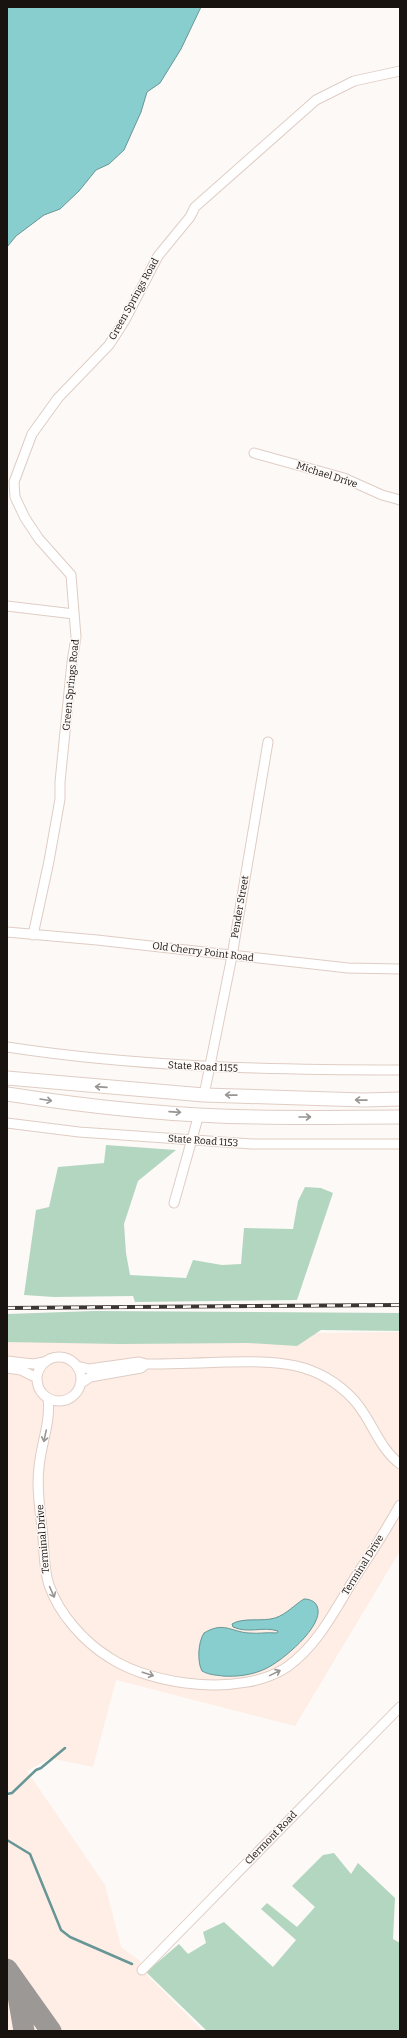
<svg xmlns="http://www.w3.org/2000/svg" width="407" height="2038" font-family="Bitter,serif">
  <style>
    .built { fill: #feeee6 }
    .green { fill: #b3d6c0 }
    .water { fill: #89cecf; stroke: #679696 }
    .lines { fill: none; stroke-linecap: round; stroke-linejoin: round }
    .stream { stroke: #679696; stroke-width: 2.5 }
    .taxiway { stroke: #9c9895; stroke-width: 21 }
    .minor-casing { stroke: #dfcdc4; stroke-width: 11 }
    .highway-casing { stroke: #dfcdc4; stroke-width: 15 }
    .minor { stroke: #fff; stroke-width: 9 }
    .highway { stroke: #fff; stroke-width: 13 }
    .rail-casing { stroke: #3c3633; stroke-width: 4 }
    .rail { stroke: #fdf9f7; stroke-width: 2.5; stroke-dasharray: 8; stroke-linecap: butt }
    .oneway { stroke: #989593 }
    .labels { text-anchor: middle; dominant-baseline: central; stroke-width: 3; stroke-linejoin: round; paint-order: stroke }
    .street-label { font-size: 10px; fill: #191310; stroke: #fdf9f7 }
  </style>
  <rect width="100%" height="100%" fill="#fdf9f7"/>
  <path class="built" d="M 400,1332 L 400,1551 L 295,1726 L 116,1680 L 93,1767 L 50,1758 L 27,1771 L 105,1885 L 121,1947 L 140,1961 L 142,1970 L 203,2031 L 7,2031 L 7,1336 Z"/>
  <path class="green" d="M 106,1145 L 176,1150 L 138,1181 L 124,1224 L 126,1253 L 130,1275 L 186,1278 L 193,1260 L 222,1265 L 241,1264 L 244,1228 L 293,1229 L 298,1201 L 305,1187 L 321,1188 L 333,1193 L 297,1300 L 135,1302 L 133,1296 L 54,1297 L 24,1295 L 36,1210 L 49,1207 L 58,1167 L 104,1163 Z
    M 94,1311 L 400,1313 L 400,1331 L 321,1330 L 297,1346 L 248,1343 L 120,1344 L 7,1342 L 7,1314 Z
    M 334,1853 L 351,1874 L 358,1863 L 395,1898 L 393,1939 L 400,1943 L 400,2031 L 207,2031 L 146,1972 L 179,1944 L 188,1954 L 206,1943 L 203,1932 L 224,1922 L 273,1967 L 296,1940 L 261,1909 L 267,1903 L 297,1927 L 315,1907 L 292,1886 L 323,1855 Z"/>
  <path class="water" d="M 7,7 L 201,7 L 181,49 L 160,83 L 147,92 L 141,112 L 124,150 L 109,164 L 96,170 L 79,191 L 60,209 L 44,215 L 16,236 L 7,247 Z
    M 304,1599 C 309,1599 315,1601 317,1606 C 326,1625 281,1662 265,1669 C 252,1675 237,1677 223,1676 C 216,1675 209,1675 202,1671 C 197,1662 198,1642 204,1633 C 224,1621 231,1632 249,1633 C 260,1634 266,1632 277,1633 L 278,1631 C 262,1626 249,1634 233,1627 L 232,1624 C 243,1617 262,1622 275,1618 C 287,1614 294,1605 304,1599 Z"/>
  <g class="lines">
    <path class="stream" d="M 7,1794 L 12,1793 L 36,1770 L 41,1768 L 65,1748
      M 7,1840 L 30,1854 L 61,1930 L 70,1937 L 132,1964"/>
    <path class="taxiway" d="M 7,1969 L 51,2031
      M 17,1990 L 24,2031"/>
    <defs>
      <path id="minor" d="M 254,453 L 344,478 L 382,495 L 400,500
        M 7,606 L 74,614
        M 7,932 L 97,940 L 348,968 L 400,969
        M 33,935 L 49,861 L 60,799 L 60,782 L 72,662 L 76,637 L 71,575 L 39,539 L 25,518 L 15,497 L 14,482 L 32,434 L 58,398 L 109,345 L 125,320 L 158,256 L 190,217 L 195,207 L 316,100 L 354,81 L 400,71
        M 7,1047 C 138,1067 268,1070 400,1070
        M 204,1095 L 232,956 L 268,742
        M 7,1123 L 79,1132 L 252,1144 L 400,1144
        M 174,1203 L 199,1114
        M37 1379a22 22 0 1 1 44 0a22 22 0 1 1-44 0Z
        M 7,1361 L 33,1364 L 44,1362
        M 77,1366 L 89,1369 L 139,1362 L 146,1364 C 172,1364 199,1363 225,1362 C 275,1361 317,1360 354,1400 C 372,1420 378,1447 400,1464
        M 7,1368 L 21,1370 L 37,1378
        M 80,1384 L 90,1377 L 141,1368 L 146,1364
        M 48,1398 C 51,1422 41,1444 39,1467 C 36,1490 41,1515 43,1538 C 44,1553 44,1570 49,1585 C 59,1614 84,1642 110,1658 C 153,1686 243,1697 287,1667 C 318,1645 335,1610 354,1579 C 370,1555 386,1530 400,1505
        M 142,1970 L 400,1707"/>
      <path id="highway" d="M 7,1078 L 204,1095 L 364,1100 L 400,1099
        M 7,1094 C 90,1107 174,1116 257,1117 C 305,1118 353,1117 400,1117"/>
    </defs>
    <use href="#minor" class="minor-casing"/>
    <use href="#highway" class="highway-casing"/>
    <use href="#minor" class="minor"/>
    <use href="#highway" class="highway"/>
    <defs>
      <path id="rail" d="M 7,1308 L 400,1305"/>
    </defs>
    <use href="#rail" class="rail-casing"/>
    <use href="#rail" class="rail"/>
  </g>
  <defs><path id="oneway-shaft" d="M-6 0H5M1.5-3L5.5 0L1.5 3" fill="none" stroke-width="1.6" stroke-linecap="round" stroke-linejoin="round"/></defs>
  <g class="oneway">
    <use href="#oneway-shaft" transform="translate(101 1087) rotate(-176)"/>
    <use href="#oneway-shaft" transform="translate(231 1095) rotate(-179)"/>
    <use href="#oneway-shaft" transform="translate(46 1100) rotate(9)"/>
    <use href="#oneway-shaft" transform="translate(361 1100) rotate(-179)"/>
    <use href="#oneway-shaft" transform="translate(175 1112) rotate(4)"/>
    <use href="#oneway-shaft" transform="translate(305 1117)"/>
    <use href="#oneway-shaft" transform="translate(45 1436) rotate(102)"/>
    <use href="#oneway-shaft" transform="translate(52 1592) rotate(66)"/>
    <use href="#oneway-shaft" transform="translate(275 1673) rotate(-26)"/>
    <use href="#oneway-shaft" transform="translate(148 1674) rotate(18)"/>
  </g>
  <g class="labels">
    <g class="street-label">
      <text transform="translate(134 299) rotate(-61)">Green Springs Road</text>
      <text transform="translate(327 475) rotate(18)">Michael Drive</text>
      <text transform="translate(71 685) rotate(-84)">Green Springs Road</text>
      <text transform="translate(240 907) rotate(-80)">Pender Street</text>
      <text transform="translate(203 952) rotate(7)">Old Cherry Point Road</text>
      <text transform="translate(203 1067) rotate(3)">State Road 1155</text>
      <text transform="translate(203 1141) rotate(4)">State Road 1153</text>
      <text transform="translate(43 1539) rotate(-95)">Terminal Drive</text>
      <text transform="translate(363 1565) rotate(-58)">Terminal Drive</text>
      <text transform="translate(271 1838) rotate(-46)">Clermont Road</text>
    </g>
  </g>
  <rect width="407" height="2038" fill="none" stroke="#191310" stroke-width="16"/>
</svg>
